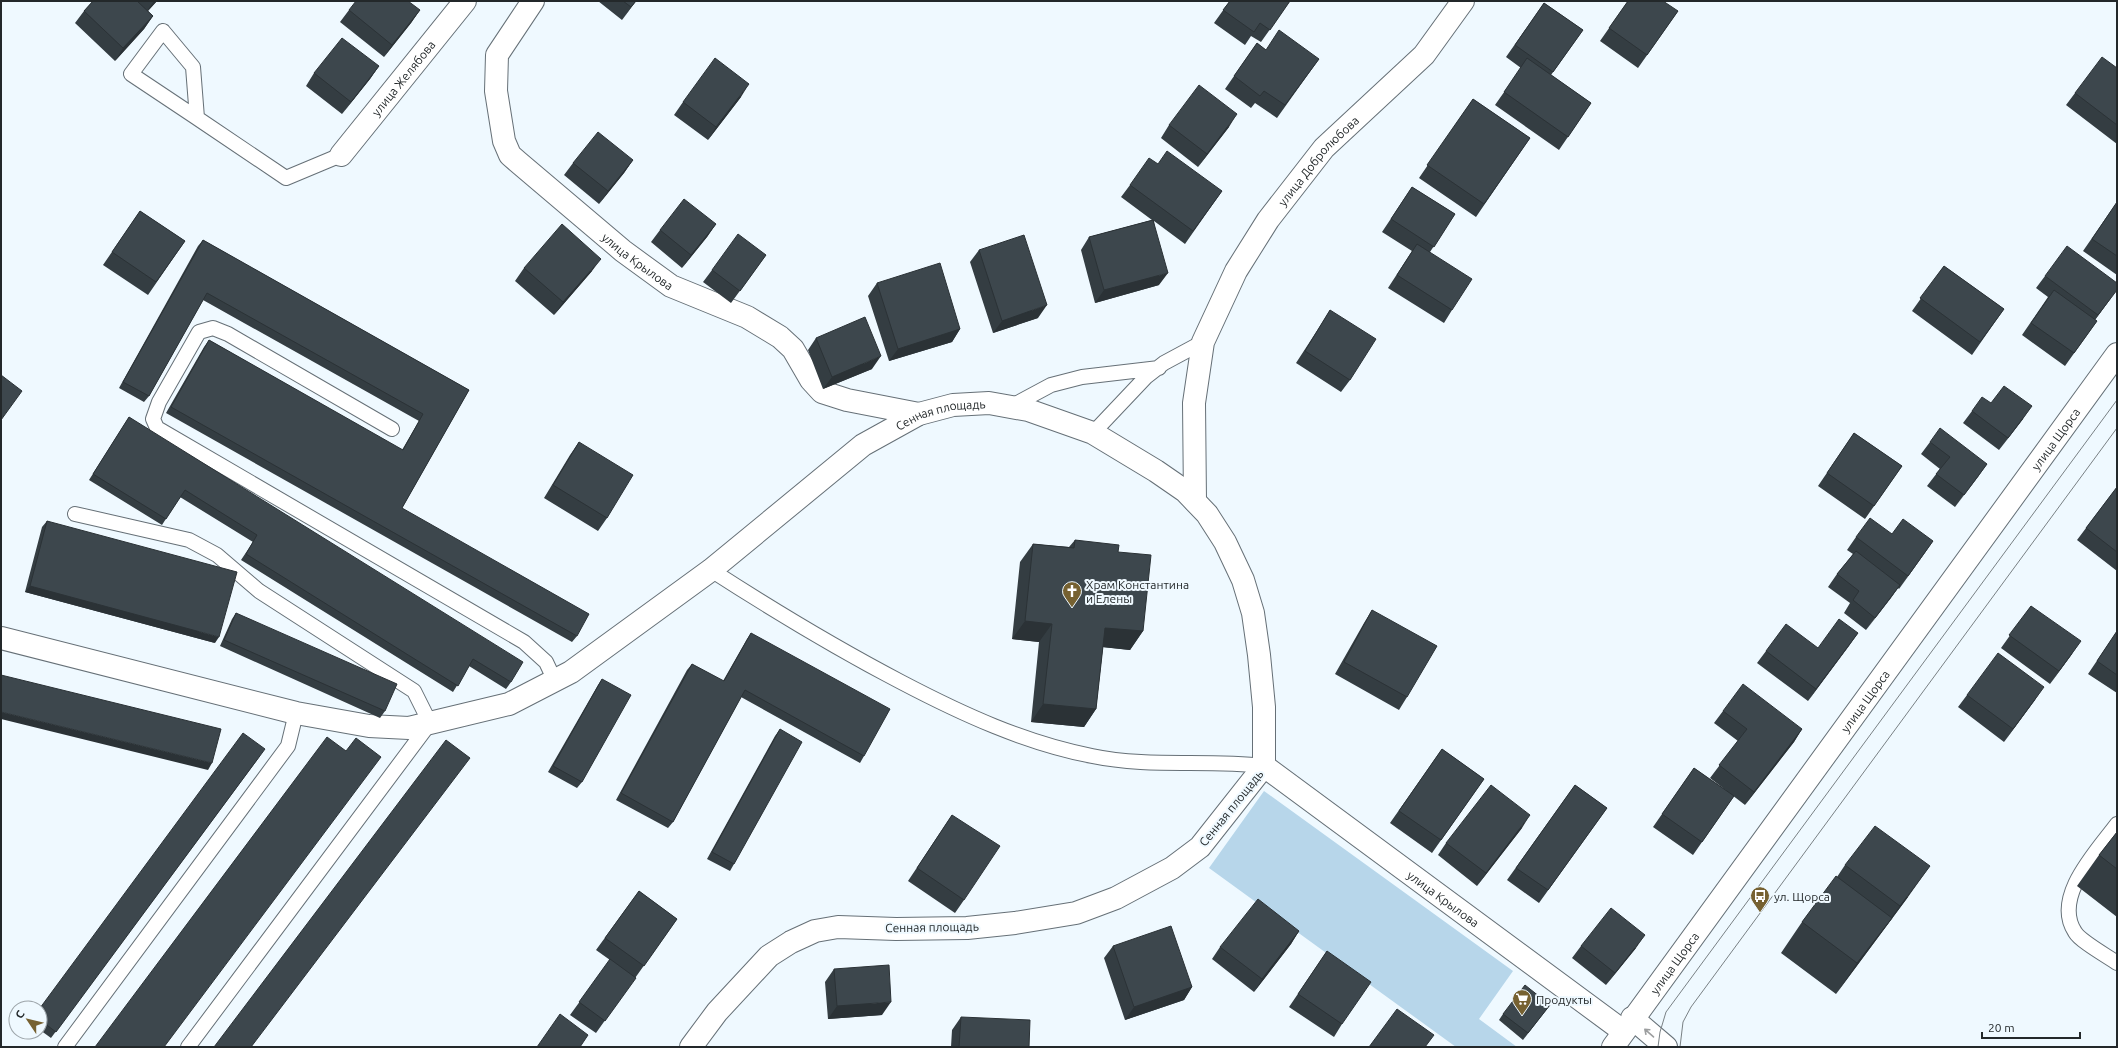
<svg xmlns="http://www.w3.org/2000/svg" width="2118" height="1048" font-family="Ubuntu,sans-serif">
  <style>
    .grass { fill: #b7d6ea }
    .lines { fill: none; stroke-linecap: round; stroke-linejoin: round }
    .service-casing { stroke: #667077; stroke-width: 16 }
    .minor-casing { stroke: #667077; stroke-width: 24 }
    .service { stroke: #fff; stroke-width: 14 }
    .minor { stroke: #fff; stroke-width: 22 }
    .tram { stroke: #798084; stroke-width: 1 }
    .wall { fill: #343d42 }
    .shaded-wall { fill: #2b3236 }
    .building { fill: #3d474d; stroke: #2b3236 }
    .oneway { stroke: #9c9e9f }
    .labels { text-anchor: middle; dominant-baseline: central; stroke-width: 4; stroke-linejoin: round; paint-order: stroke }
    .street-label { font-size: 12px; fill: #23282a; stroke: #eff9ff }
    .poi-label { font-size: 12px; fill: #23282a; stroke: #eff9ff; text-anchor: start }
  </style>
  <rect width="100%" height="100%" fill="#eff9ff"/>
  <path class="grass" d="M 1264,791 L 1513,971 L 1479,1019 L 1517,1047 L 1456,1047 L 1209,868 Z"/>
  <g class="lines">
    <defs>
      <path id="service" d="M 197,118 L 131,74 L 163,31 L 193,67 L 197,118 L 286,178 L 341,155
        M 1010,407 L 1051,385 L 1082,377 L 1159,368
        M 392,429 L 228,334 L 213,328 L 199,332 L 159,402 L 153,419 L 157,428 L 524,642 L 546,662 L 555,681
        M 1093,433 L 1146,377 L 1164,363 L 1203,342
        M 75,514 L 189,540 L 217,555 L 259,591 L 414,691 L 430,723 L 188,1047
        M 711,570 C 773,610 836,648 901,682 C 962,714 1025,743 1092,756 C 1149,768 1207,759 1264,766
        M 2117,824 C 2097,851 2052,897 2075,932 C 2080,941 2107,956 2117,963
        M 65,1047 L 288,746 L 296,713"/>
      <g id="minor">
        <path id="s1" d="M 533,1 L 497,55 L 496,91 L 504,141 L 510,155 L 518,162 L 623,251 L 671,286 L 747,317 L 780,337 L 793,349 L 811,380 L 822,392 L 847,400 L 919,414"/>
        <path id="s2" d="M 341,155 L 465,1"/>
        <path id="s3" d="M 1195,501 L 1194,403 L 1203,342 L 1236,271 L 1268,220 L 1324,148 L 1424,55 L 1463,1"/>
        <path id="s4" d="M 1,638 L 296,713 L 369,726 L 409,728 L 509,704 L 571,672 L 711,570 L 863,445 L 919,414 L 953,405 L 989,403 L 1028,410 L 1093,433 L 1156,471 L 1185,491 L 1207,514 L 1225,542 L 1243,580 L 1253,613 L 1259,655 L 1264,707 L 1264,766 L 1200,847 L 1172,868 L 1116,898 L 1076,913 L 1015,923 L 967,928 L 896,929 L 838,927 L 815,931 L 791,942 L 769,956 L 717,1012 L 691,1047"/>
        <path id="s5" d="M 1264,766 L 1623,1031"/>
        <path d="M 1632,1018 L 1666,1047"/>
        <path id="s6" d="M 1613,1047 L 2117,354"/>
      </g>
    </defs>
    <use href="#service" class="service-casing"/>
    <use href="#minor" class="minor-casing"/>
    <use href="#service" class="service"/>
    <use href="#minor" class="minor"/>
    <path class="tram" d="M 1658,1047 L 1660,1032 L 1666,1012 L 2117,400
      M 1680,1047 L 1683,1022 L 1691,1007 L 2117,428"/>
  </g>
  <path class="wall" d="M 93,1 L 157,1 L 148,11 L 153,16 L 144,29 L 115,61 L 75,23 L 84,11 Z
    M 598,1 L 636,1 L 622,20 Z
    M 1229,1 L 1290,1 L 1261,42 L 1251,36 L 1245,45 L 1214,23 L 1229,2 Z
    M 1628,1 L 1678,11 L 1638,68 L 1600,41 Z
    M 1544,3 L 1583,30 L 1551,75 L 1591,103 L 1559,150 L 1495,105 L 1521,68 L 1506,57 Z
    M 349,10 L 420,10 L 411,23 L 384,57 L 340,22 Z
    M 1257,43 L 1266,50 L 1319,59 L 1277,118 L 1255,103 L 1251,108 L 1225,89 Z
    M 379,66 L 370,79 L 342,114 L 306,86 L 314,73 Z
    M 2117,68 L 2117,144 L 2066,105 L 2075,93 Z
    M 741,97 L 708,140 L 674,115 L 683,102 Z
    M 1473,99 L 1530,138 L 1476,217 L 1419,178 Z
    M 1169,125 L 1229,127 L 1198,167 L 1161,138 Z
    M 633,160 L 624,173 L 599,204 L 564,175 L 573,163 Z
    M 1158,164 L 1222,191 L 1185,244 L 1154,221 L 1159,285 L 1095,303 L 1081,250 L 1089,237 L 1152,220 L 1121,197 L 1130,185 Z
    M 1412,187 L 1455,214 L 1430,252 L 1452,310 L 1444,323 L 1388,288 L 1412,251 L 1382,232 Z
    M 2117,202 L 2117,275 L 2083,251 Z
    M 140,211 L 185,241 L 148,295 L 103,265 Z
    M 716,224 L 707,237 L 682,268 L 651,242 L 660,230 Z
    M 203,240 L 469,390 L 402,508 L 577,636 L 572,642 L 166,413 L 204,347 L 209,340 L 402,450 L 419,421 L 203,300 L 149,396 L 144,402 L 119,388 L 198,246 Z
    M 979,250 L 1038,318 L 993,333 L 970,262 Z
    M 766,255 L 731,303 L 703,282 L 712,270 Z
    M 1944,266 L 2004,309 L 1972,355 L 1912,311 Z
    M 524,268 L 592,271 L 554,315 L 515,281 Z
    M 2045,276 L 2111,298 L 2095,320 L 2097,321 L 2065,366 L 2022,335 L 2048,297 L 2036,288 Z
    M 877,283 L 960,329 L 952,342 L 889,361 L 868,296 Z
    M 1330,310 L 1350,380 L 1341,392 L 1296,363 L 1322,323 Z
    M 816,338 L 872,369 L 823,389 L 808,350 Z
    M 1991,403 L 2023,419 L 1999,450 L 1963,423 L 1972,411 Z
    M 129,417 L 511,682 L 506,689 L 469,666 L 453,692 L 241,560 L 253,542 L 180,497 L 162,525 L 89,480 Z
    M 1854,433 L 1902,466 L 1865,519 L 1818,486 Z
    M 579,442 L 607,518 L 598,531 L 544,498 L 570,455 Z
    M 1930,442 L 1987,464 L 1955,507 L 1927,486 L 1940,469 L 1921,454 Z
    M 2117,487 L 2117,571 L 2077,540 L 2086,528 Z
    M 47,521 L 215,643 L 25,592 L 42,527 Z
    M 1856,537 L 1933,541 L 1899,589 L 1898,588 L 1866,630 L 1844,613 L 1850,603 L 1828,587 L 1837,574 L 1853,554 L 1847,550 Z
    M 1075,540 L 1118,552 L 1143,631 L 1130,650 L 1103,647 L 1096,709 L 1084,727 L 1031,722 L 1039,642 L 1012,639 L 1020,562 L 1033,544 L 1069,547 Z
    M 2031,606 L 2072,654 L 2050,684 L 2001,648 Z
    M 1372,610 L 1407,697 L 1399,710 L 1335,674 L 1364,623 Z
    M 236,613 L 385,711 L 380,718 L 220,646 L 232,619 Z
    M 2117,631 L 2117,693 L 2088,674 Z
    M 751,633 L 864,756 L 860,763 L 741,697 L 673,822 L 668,828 L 616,800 L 687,670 L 692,664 L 723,681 L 747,639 Z
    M 1858,633 L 1808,701 L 1757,663 L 1766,651 L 1818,648 Z
    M 602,679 L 582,782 L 577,788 L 548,772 L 598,685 Z
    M 1967,695 L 2035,700 L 2004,742 L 1958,707 Z
    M 1723,711 L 1802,729 L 1794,742 L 1745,805 L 1710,778 L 1738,741 L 1714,723 Z
    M 780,729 L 734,864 L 730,871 L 707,859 L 775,736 Z
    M 1442,749 L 1484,779 L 1432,853 L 1390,823 Z
    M 260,756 L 51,1038 L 40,1030 L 40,1008 Z
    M 1694,768 L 1734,796 L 1693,855 L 1653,827 Z
    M 1575,785 L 1607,808 L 1539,903 L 1507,880 Z
    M 952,815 L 964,900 L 955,913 L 908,881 Z
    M 1522,828 L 1477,886 L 1438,855 L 1446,843 Z
    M 2117,832 L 2117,917 L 2077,886 L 2099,855 Z
    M 1845,865 L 1908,897 L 1836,994 L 1781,953 L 1802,922 L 1837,877 Z
    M 639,891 L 677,919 L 596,1033 L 570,1015 L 610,960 L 596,950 Z
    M 1299,931 L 1291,944 L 1254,992 L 1212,959 L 1220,947 Z
    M 1113,946 L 1192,987 L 1184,1000 L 1125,1020 L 1104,958 Z
    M 1581,946 L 1636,948 L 1606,985 L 1572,958 Z
    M 1327,951 L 1342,1024 L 1334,1037 L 1289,1007 Z
    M 834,969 L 882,1015 L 828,1019 L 825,982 Z
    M 1550,1005 L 1523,1040 L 1499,1020 L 1503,1014 Z
    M 961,1017 L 1029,1047 L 951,1047 L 952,1030 Z"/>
  <path class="shaded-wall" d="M 154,1 L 157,1 L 145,14 Z
    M 636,1 L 622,20 L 631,7 Z
    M 420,10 L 411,23 L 384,57 L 392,45 Z
    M 153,16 L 144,29 L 115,61 L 123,48 Z
    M 379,66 L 370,79 L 342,114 L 351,102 Z
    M 749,84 L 741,97 L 708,140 L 716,127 Z
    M 1237,114 L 1229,127 L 1198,167 L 1207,154 Z
    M 633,160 L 624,173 L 599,204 L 608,191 Z
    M 716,224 L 707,237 L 682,268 L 691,255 Z
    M 601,259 L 592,271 L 554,315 L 563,302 Z
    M 1168,273 L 1159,285 L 1095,303 L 1104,290 Z
    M 2117,290 L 2111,298 L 2089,328 L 2098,315 Z
    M 1047,305 L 1038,318 L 993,333 L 1002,321 Z
    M 960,329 L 952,342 L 889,361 L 898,349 Z
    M 881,356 L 872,369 L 823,389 L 832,377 Z
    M 2032,406 L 2023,419 L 1999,450 Z
    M 1987,464 L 1978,477 L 1955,507 L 1964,495 Z
    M 1933,541 L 1924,554 L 1899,589 L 1908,576 Z
    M 1900,585 L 1891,598 L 1866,630 L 1875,618 Z
    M 30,586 L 219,637 L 215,643 L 25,592 Z
    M 1025,621 L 1052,624 L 1039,642 L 1012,639 Z
    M 1105,628 L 1143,631 L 1130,650 L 1092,646 Z
    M 1858,633 L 1849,646 L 1808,701 L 1816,689 Z
    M 2081,641 L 2072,654 L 2050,684 L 2059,671 Z
    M 2044,687 L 2035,700 L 2004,742 L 2013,729 Z
    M 1043,704 L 1096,709 L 1084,727 L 1031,722 Z
    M 1,712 L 212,763 L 208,770 L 1,719 Z
    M 1802,729 L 1794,742 L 1745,805 L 1754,792 Z
    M 1530,815 L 1522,828 L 1477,886 L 1486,873 Z
    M 1930,866 L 1908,897 L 1836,994 L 1857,963 Z
    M 1299,931 L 1291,944 L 1254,992 L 1262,979 Z
    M 1645,935 L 1636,948 L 1606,985 L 1615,973 Z
    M 1192,987 L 1184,1000 L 1125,1020 L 1134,1007 Z
    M 891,1002 L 882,1015 L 828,1019 L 837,1006 Z"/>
  <path class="building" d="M 93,1 L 137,1 L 153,16 L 123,48 L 84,11 Z
    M 356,1 L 408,1 L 420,10 L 392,45 L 349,10 Z
    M 623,1 L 636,1 L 631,7 Z
    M 1230,1 L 1290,1 L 1270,30 L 1260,23 L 1254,32 L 1223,10 Z
    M 1628,1 L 1663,1 L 1678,11 L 1647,55 L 1609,28 Z
    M 1544,3 L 1583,30 L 1553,72 L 1515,45 Z
    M 1279,30 L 1319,59 L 1285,105 L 1264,91 L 1260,96 L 1234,76 L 1257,43 L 1266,50 Z
    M 342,38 L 379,66 L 351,102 L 314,73 Z
    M 2102,57 L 2117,68 L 2117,125 L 2075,93 Z
    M 715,58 L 749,84 L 716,127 L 683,102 Z
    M 1527,58 L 1591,103 L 1568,137 L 1504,92 Z
    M 1199,85 L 1237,114 L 1207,154 L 1169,125 Z
    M 1473,99 L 1530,138 L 1484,204 L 1427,165 Z
    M 598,132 L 633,160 L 608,191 L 573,163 Z
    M 1167,151 L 1222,191 L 1193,231 L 1130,185 L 1149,158 L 1158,164 Z
    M 1412,187 L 1455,214 L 1434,247 L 1391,219 Z
    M 684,199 L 716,224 L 691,255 L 660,230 Z
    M 2117,202 L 2117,256 L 2092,239 Z
    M 140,211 L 185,241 L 156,282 L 112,252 Z
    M 1153,220 L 1168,273 L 1104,290 L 1089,237 Z
    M 562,224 L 601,259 L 563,302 L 524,268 Z
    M 738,234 L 766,255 L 740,291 L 712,270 Z
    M 1024,235 L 1047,305 L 1002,321 L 979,250 Z
    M 203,240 L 469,390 L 402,508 L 589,614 L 577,636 L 171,407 L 209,340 L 403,450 L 423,414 L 207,293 L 149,396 L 123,382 Z
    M 1417,244 L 1472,279 L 1452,310 L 1397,275 Z
    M 2067,246 L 2117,283 L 2117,290 L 2098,315 L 2045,276 Z
    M 940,263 L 960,329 L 898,349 L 877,283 Z
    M 1944,266 L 2004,309 L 1980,342 L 1920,298 Z
    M 2054,290 L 2097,321 L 2074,353 L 2031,323 Z
    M 1330,310 L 1376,339 L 1350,380 L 1305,351 Z
    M 865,317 L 881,356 L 832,377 L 816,338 Z
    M 1,375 L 22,391 L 1,420 Z
    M 2004,386 L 2032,406 L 2008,438 L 1972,411 L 1982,397 L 1991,403 Z
    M 129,417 L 523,662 L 511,682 L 473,659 L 458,686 L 246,554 L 257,535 L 185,490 L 166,519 L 93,474 Z
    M 1940,428 L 1987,464 L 1964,495 L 1936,474 L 1950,457 L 1930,442 Z
    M 1854,433 L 1902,466 L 1874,506 L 1827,473 Z
    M 579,442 L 633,475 L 607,518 L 553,485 Z
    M 2117,487 L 2117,552 L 2086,528 Z
    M 1870,518 L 1892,534 L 1903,519 L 1933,541 L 1908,576 L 1856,537 Z
    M 47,521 L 237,572 L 219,637 L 30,586 Z
    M 1075,540 L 1119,545 L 1118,552 L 1151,555 L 1143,631 L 1105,628 L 1096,709 L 1043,704 L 1052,624 L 1025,621 L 1033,544 L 1074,548 Z
    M 1856,551 L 1900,585 L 1875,618 L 1853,600 L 1859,591 L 1837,574 Z
    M 2031,606 L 2081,641 L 2059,671 L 2009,635 Z
    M 1372,610 L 1437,646 L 1407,697 L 1344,662 Z
    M 236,613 L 397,684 L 385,711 L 224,640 Z
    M 1839,619 L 1858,633 L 1816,689 L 1766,651 L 1786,624 L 1818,648 Z
    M 2117,631 L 2117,675 L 2097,661 Z
    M 751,633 L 890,709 L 864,756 L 745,690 L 673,822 L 621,793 L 692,664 L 724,681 Z
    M 1998,653 L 2044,687 L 2013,729 L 1967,695 Z
    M 1,675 L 221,729 L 212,763 L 1,712 Z
    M 602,679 L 631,695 L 582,782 L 553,766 Z
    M 1743,684 L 1802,729 L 1754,792 L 1719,765 L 1747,729 L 1723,711 Z
    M 780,729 L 802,742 L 734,864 L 712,852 Z
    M 243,733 L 265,749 L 56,1032 L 40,1020 L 40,1008 Z
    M 327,737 L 346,751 L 356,738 L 381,757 L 164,1047 L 95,1047 Z
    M 446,740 L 470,758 L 251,1047 L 214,1047 Z
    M 1442,749 L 1484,779 L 1441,840 L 1399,811 Z
    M 1694,768 L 1734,796 L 1702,842 L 1662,814 Z
    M 1491,785 L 1530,815 L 1486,873 L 1446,843 Z
    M 1575,785 L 1607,808 L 1548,890 L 1516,868 Z
    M 952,815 L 1000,846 L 964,900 L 917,868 Z
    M 1875,826 L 1930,866 L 1900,906 L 1845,865 Z
    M 2117,832 L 2117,869 L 2099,855 Z
    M 1836,876 L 1892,918 L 1857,963 L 1802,922 Z
    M 639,891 L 677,919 L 644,966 L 605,938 Z
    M 1258,899 L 1299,931 L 1262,979 L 1220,947 Z
    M 1611,908 L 1645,935 L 1615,973 L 1581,946 Z
    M 1171,926 L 1192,987 L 1134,1007 L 1113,946 Z
    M 1327,951 L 1371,982 L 1342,1024 L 1298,994 Z
    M 610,959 L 636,978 L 605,1021 L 579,1002 Z
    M 889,965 L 891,1002 L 837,1006 L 834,969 Z
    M 1525,985 L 1550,1005 L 1528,1033 L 1503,1014 Z
    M 1397,1009 L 1434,1035 L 1425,1047 L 1369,1047 Z
    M 560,1014 L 588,1035 L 580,1047 L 537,1047 Z
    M 961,1017 L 1030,1020 L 1029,1047 L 959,1047 Z"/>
  <defs><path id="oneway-shaft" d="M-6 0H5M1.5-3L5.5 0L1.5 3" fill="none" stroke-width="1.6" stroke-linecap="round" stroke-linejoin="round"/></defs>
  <use class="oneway" href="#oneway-shaft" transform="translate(1649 1033) rotate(-139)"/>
  <defs>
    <symbol id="church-pin" viewBox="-11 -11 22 30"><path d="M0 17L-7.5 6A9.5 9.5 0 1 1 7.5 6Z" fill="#766131" stroke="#eff9ff"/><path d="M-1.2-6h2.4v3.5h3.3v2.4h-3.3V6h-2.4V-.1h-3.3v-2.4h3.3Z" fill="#fff"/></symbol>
    <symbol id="bus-pin" viewBox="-11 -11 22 30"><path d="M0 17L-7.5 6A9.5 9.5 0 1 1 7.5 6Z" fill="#766131" stroke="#eff9ff"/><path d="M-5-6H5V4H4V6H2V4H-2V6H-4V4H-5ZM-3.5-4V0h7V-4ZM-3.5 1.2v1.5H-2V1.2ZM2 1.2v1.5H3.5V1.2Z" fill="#fff"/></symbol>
    <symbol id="supermarket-pin" viewBox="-11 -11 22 30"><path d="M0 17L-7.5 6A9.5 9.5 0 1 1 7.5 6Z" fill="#766131" stroke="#eff9ff"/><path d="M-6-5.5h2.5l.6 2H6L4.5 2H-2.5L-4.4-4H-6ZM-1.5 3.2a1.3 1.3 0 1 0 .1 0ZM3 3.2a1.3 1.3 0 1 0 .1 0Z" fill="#fff"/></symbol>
  </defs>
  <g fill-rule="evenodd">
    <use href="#church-pin" x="1061" y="580" width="22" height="30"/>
    <use href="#bus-pin" x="1749" y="885" width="22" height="30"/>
    <use href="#supermarket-pin" x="1511" y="988" width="22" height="30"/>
  </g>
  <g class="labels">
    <g class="street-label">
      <text stroke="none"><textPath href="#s2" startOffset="99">улица Желябова</textPath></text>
      <text stroke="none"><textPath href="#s3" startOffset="376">улица Добролюбова</textPath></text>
      <text stroke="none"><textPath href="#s1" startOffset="333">улица Крылова</textPath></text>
      <text stroke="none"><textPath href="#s4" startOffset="1046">Сенная площадь</textPath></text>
      <text stroke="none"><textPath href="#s6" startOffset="752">улица Щорса</textPath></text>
      <text stroke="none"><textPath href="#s6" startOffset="428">улица Щорса</textPath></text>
      <text transform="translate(1231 808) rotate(-51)">Сенная площадь</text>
      <text stroke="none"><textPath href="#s5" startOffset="223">улица Крылова</textPath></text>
      <text transform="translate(932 927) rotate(-1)">Сенная площадь</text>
      <text stroke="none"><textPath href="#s6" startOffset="104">улица Щорса</textPath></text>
    </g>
    <g class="poi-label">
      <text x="1086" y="584">Храм Константина<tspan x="1086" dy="14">и Елены</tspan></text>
      <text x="1774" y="896">ул. Щорса</text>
      <text x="1536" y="999">Продукты</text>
    </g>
  </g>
  <rect width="2118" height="1048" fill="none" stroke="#23282a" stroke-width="4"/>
  <g transform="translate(28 1020) rotate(305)"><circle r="19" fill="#eff9ff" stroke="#9da5aa"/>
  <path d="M0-3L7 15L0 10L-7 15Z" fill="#766131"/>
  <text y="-6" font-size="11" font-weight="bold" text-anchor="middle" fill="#23282a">С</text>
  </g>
  <path d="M1982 1032v6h98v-6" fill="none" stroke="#23282a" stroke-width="2"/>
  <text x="1988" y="1032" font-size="12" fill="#23282a" stroke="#eff9ff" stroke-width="3" paint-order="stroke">20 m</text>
</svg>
